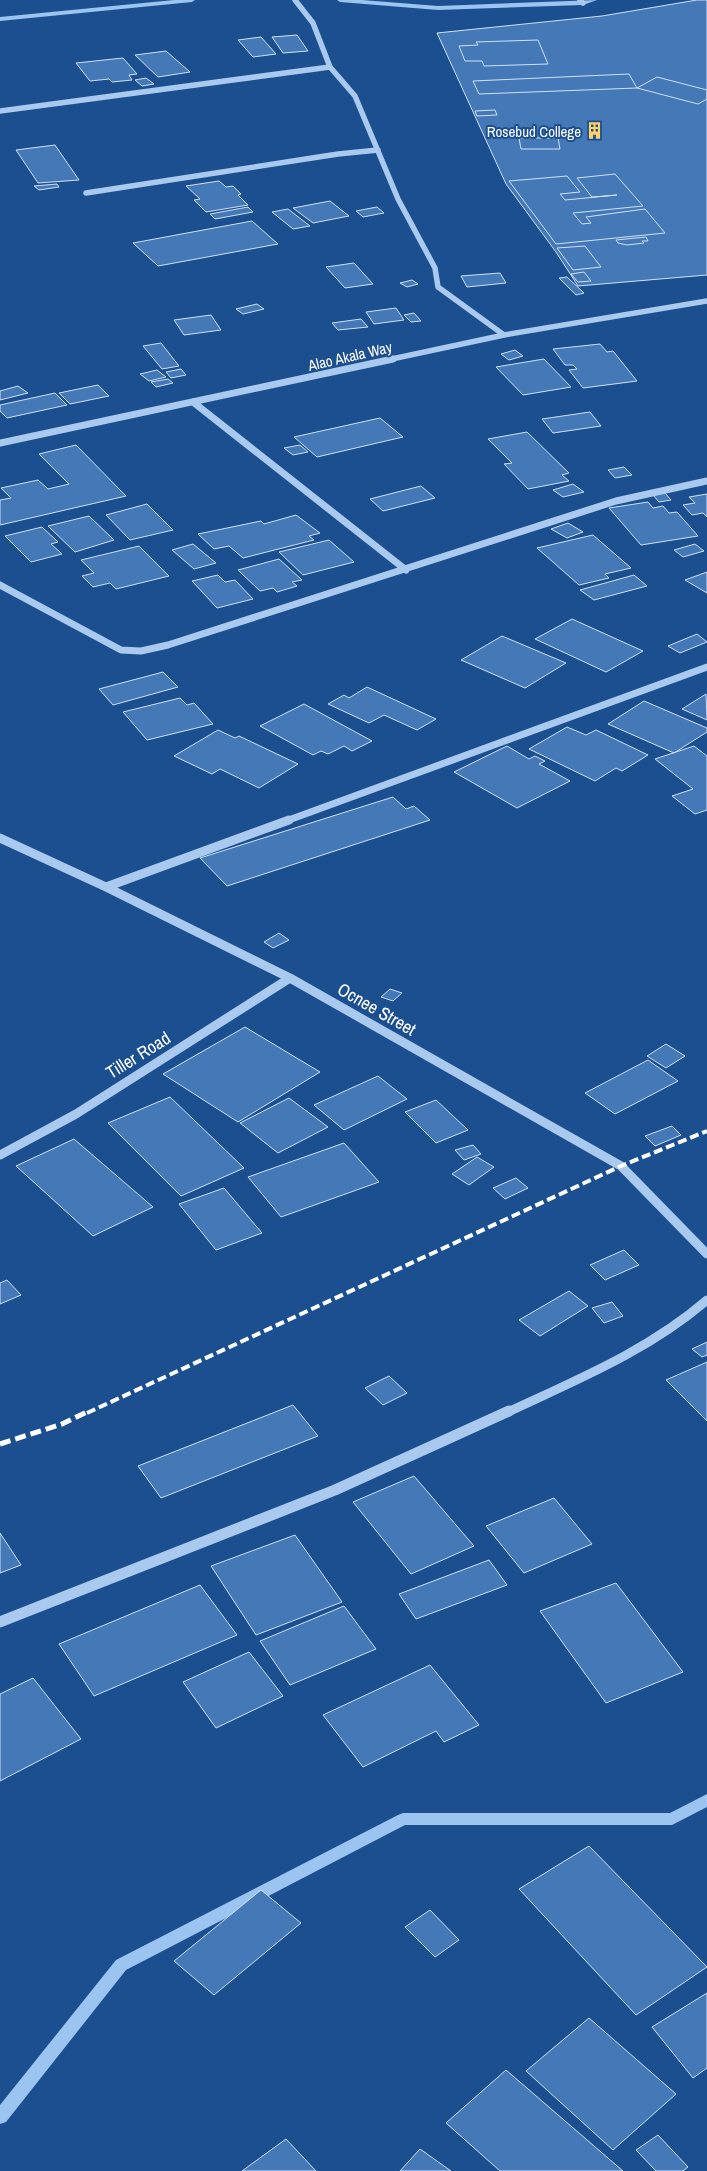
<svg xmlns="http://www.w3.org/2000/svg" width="707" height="2171" font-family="'Archivo Narrow',sans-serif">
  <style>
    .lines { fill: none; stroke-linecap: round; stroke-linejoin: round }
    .stream { fill: #9cc4f0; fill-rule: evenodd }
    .building { fill: #4478b7; stroke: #cfe3fa }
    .minor-far3 { stroke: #a9c9ee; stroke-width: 5.5 }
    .minor-far2 { stroke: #a9c9ee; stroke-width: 7 }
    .minor-far1 { stroke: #a9c9ee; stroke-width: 9 }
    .minor { stroke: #a9c9ee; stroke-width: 11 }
    .rail-far1 { stroke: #fff; stroke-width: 4; stroke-dasharray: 9 4; stroke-linecap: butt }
    .rail { stroke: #fff; stroke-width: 5; stroke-dasharray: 11 5; stroke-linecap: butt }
    .labels { text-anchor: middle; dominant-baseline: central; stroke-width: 4; stroke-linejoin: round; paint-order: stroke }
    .far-poi-label { font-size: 15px; fill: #fff; stroke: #1b4f8f; text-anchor: end }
    .far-street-label { font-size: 15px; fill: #fff; stroke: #1b4f8f }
    .street-label { font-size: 18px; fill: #fff; stroke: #1b4f8f }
  </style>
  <rect width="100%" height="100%" fill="#1b4f8f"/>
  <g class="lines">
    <path class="stream" d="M 174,0 L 195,0 L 192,2 L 0,21 L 0,17 Z
      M 337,0 L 362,0 L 438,6 L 597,0 L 583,5 L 438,10 L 340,2 Z
      M 707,1794 L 707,1807 L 672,1825 L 405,1825 L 126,1970 L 6,2122 L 0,2124 L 0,2105 L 116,1960 L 398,1815 L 403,1813 L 670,1813 Z"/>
  </g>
  <path class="building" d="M 697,0 L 707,0 L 707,275 L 578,286 L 556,252 L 506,184 L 437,33 L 602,16 Z
    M 297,35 L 308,51 L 283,53 L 272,37 Z
    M 261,37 L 276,54 L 253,57 L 238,40 Z
    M 538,40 L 548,64 L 484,66 L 482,61 L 465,61 L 459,46 L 478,45 L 476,42 Z
    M 166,51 L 190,72 L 158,77 L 135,55 Z
    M 123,58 L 137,74 L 129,75 L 132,80 L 112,82 L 109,79 L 90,81 L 76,63 Z
    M 629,74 L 637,88 L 479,94 L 473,81 Z
    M 657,77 L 707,90 L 707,99 L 698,104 L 637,88 Z
    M 146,78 L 154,84 L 142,86 L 135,80 Z
    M 495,110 L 497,115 L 477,116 L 475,111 Z
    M 519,138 L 558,138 L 560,149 L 521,149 Z
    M 55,145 L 79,180 L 38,183 L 16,150 Z
    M 615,174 L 643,206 L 573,213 L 582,224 L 591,223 L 586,217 L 645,209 L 665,233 L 556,244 L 509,181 L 567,176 L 580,192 L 560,194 L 565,200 L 617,195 L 592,197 L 577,178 Z
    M 219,181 L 226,187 L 233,186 L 241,194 L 238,195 L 248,205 L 206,212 L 194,200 L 200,199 L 186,186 Z
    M 57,184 L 59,187 L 39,190 L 34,186 Z
    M 330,201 L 349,216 L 313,223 L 293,208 Z
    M 248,207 L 253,212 L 215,219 L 210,214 Z
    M 377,207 L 384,213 L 363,217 L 356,211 Z
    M 288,209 L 310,226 L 293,229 L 272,212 Z
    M 252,221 L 278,244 L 158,266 L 133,243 Z
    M 646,237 L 648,241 L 642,241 L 644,243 L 627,245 L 618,243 L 616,240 Z
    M 585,246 L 601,267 L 573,270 L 557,248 Z
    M 354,263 L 373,284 L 345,288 L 326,267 Z
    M 584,272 L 591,281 L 578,282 L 571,274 Z
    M 500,273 L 506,283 L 467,287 L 461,276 Z
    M 567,277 L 584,293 L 576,295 L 559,278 Z
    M 412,280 L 418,284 L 407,287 L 400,283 Z
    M 257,304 L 264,309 L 243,314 L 236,309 Z
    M 396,308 L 404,320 L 374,324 L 366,312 Z
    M 414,313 L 421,321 L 411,322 L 404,315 Z
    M 211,315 L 221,330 L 184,335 L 174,320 Z
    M 361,319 L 368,327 L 338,330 L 332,323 Z
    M 161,343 L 179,366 L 162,369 L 143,346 Z
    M 600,344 L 607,352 L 613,351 L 637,381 L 583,388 L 569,370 L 577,369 L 573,365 L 565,365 L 553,349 Z
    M 515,350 L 523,356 L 509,360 L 501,354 Z
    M 544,359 L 571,387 L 523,395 L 496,367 Z
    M 181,369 L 186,375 L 171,378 L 166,372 Z
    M 157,370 L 166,377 L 149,381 L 140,374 Z
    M 168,379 L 173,383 L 156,387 L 151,382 Z
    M 98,385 L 109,396 L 70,404 L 59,393 Z
    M 18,386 L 28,393 L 0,400 L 0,391 Z
    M 55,393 L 67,405 L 7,418 L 0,411 L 0,405 Z
    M 590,412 L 601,426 L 553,433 L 542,419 Z
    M 380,418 L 403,437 L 317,457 L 294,437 Z
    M 527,432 L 569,473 L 562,475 L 569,481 L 528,489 L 504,464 L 512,463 L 488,439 Z
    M 76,445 L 126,496 L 0,525 L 0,500 L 11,498 L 1,488 L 38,480 L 48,489 L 69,484 L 39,454 Z
    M 300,445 L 308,452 L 293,455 L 284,448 Z
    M 624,467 L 632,475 L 615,478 L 608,470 Z
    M 573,484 L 584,492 L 563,497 L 553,490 Z
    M 421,486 L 435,498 L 383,511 L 370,499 Z
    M 665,493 L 671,500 L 659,502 L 653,495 Z
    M 707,494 L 707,517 L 703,513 L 692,515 L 683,505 L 695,503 L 689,497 Z
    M 648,502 L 653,508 L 663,506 L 669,513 L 677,512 L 698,536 L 641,545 L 609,508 Z
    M 147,504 L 173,530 L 130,540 L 106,515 Z
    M 296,515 L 320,533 L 309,536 L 314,540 L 243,558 L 229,546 L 214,549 L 198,534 L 261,521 L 264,524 Z
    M 89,516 L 114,540 L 75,552 L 48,526 Z
    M 568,523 L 583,532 L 567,538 L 551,529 Z
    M 42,527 L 58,542 L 51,544 L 62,554 L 31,562 L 5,536 Z
    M 593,535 L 631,568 L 605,574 L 609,578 L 579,585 L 537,548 Z
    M 329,540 L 354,562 L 303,575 L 279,552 Z
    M 193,544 L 216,563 L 194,569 L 172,550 Z
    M 695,544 L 704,551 L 683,557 L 674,550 Z
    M 139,546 L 169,576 L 116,589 L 110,583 L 93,587 L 82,576 L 94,573 L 81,560 Z
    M 279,559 L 302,580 L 292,582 L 297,586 L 277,592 L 273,588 L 260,591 L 238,570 Z
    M 707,572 L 707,593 L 685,580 Z
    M 218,575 L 225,582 L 235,580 L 253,599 L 217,608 L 192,581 Z
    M 634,575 L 647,586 L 594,600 L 580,590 Z
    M 572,619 L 643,651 L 606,672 L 535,639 Z
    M 697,634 L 707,642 L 680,653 L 668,646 Z
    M 502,636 L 566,663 L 525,688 L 461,660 Z
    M 163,672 L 178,687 L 113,705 L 99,689 Z
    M 367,687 L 436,719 L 417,730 L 384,715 L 369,723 L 328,704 L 344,695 L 349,698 Z
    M 706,694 L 707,720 L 682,709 Z
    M 180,698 L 187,705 L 194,703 L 213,724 L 147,740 L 123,712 Z
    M 644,701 L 707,728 L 707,732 L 674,753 L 608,724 Z
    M 304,704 L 372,741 L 352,751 L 344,746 L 328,754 L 321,751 L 313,755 L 260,726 Z
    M 567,727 L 586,735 L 596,730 L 648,755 L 622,771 L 616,768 L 595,781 L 529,749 Z
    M 218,730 L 235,738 L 239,736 L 298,764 L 259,788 L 220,769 L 212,774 L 174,756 Z
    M 507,746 L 529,759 L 535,756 L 545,761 L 539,764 L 570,781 L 517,808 L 454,772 Z
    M 694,746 L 707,756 L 707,810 L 695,814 L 672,796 L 693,789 L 655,759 Z
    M 393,797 L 406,809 L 414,806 L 430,820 L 227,886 L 200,858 Z
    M 279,933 L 289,940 L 273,948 L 264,942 Z
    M 390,989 L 402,993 L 393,1001 L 381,997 Z
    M 245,1027 L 320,1072 L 238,1122 L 163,1074 Z
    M 666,1044 L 685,1056 L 666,1068 L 647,1056 Z
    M 648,1060 L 678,1081 L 615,1114 L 585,1093 Z
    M 378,1076 L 407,1099 L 344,1130 L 314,1105 Z
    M 170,1097 L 244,1168 L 181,1196 L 108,1123 Z
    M 289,1098 L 328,1127 L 278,1153 L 240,1123 Z
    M 436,1100 L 468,1130 L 436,1143 L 405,1112 Z
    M 672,1126 L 681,1135 L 655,1146 L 645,1136 Z
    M 74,1139 L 153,1207 L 93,1236 L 16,1166 Z
    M 344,1143 L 379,1182 L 281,1217 L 248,1177 Z
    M 473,1145 L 481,1154 L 464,1160 L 455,1150 Z
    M 477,1157 L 494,1167 L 469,1185 L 452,1174 Z
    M 516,1178 L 528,1188 L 505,1199 L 493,1188 Z
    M 224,1188 L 262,1233 L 216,1250 L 179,1204 Z
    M 624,1250 L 639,1265 L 605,1280 L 590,1265 Z
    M 7,1280 L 21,1295 L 0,1304 L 0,1283 Z
    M 569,1291 L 588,1306 L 540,1336 L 519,1320 Z
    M 612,1302 L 623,1316 L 604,1323 L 592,1308 Z
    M 707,1342 L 707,1355 L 702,1357 L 692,1349 Z
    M 707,1362 L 707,1421 L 666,1380 Z
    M 389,1376 L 407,1393 L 383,1405 L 365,1388 Z
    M 293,1405 L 318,1436 L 161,1498 L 138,1466 Z
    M 414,1476 L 474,1546 L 411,1574 L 353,1502 Z
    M 554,1498 L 592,1544 L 524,1573 L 486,1526 Z
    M 0,1533 L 21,1565 L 0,1573 Z
    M 295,1535 L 342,1602 L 256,1635 L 211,1566 Z
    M 489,1560 L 507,1585 L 416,1619 L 399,1594 Z
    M 616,1583 L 683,1672 L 606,1703 L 540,1611 Z
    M 200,1585 L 237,1635 L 94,1696 L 59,1644 Z
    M 344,1606 L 376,1649 L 290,1685 L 260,1641 Z
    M 249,1652 L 283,1696 L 216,1728 L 183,1682 Z
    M 430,1665 L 479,1725 L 444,1742 L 436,1731 L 363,1767 L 323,1715 Z
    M 33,1678 L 81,1739 L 0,1781 L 0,1694 Z
    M 589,1846 L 707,1967 L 636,2015 L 519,1889 Z
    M 261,1890 L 301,1923 L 214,1995 L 174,1961 Z
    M 430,1910 L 459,1940 L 435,1957 L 405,1927 Z
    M 707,1993 L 707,2068 L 693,2078 L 652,2027 Z
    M 589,2018 L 676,2094 L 613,2150 L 526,2071 Z
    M 506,2070 L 623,2171 L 500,2171 L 446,2123 Z
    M 658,2135 L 688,2167 L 683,2171 L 656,2171 L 636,2150 Z
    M 286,2139 L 316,2171 L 242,2171 Z
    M 420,2149 L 451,2171 L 400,2171 Z"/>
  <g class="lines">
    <path class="minor-far3" d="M 295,0 L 313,23 L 330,67 L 355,96 L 398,199 L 435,268 L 438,287 L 504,335
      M 580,0 L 583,3
      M 0,111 L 330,67
      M 86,193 L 338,154 L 378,150
      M 387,360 L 504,335 L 707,301"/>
    <path class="minor-far2" d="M 193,402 L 406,570
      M 0,443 L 393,359
      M 0,585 L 121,650 L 141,651 L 168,645 L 616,501 L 707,481
      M 286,821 L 707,667"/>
    <path class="minor-far1" d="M 0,838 L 106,887 L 290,978 L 621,1166 L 707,1254
      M 106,887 L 289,820
      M 0,1155 L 76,1114 L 290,978
      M 506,1413 C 576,1380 648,1351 707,1300"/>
    <path class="minor" d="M 0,1622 L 335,1490 L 509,1411"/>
    <path class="rail-far1" d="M 87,1413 L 621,1166 L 707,1131"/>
    <path class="rail" d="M 0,1444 L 62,1424 L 89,1411"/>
  </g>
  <defs>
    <symbol id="building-bare" viewBox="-9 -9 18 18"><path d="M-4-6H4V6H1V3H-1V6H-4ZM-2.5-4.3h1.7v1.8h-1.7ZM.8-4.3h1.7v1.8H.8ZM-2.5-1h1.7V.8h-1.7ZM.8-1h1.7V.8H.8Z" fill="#ffd166" stroke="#1b4f8f" stroke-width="2.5" paint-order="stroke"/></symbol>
  </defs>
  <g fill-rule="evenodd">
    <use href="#building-bare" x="582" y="118" width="25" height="25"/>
  </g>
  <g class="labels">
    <g class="far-poi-label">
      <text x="581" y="131">Rosebud College</text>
    </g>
    <g class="far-street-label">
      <text transform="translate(350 356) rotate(-13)">Alao Akala Way</text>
    </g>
    <g class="street-label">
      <text transform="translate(377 1009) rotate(30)">Ocnee Street</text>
      <text transform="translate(138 1055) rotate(-32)">Tiller Road</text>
    </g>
  </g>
</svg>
